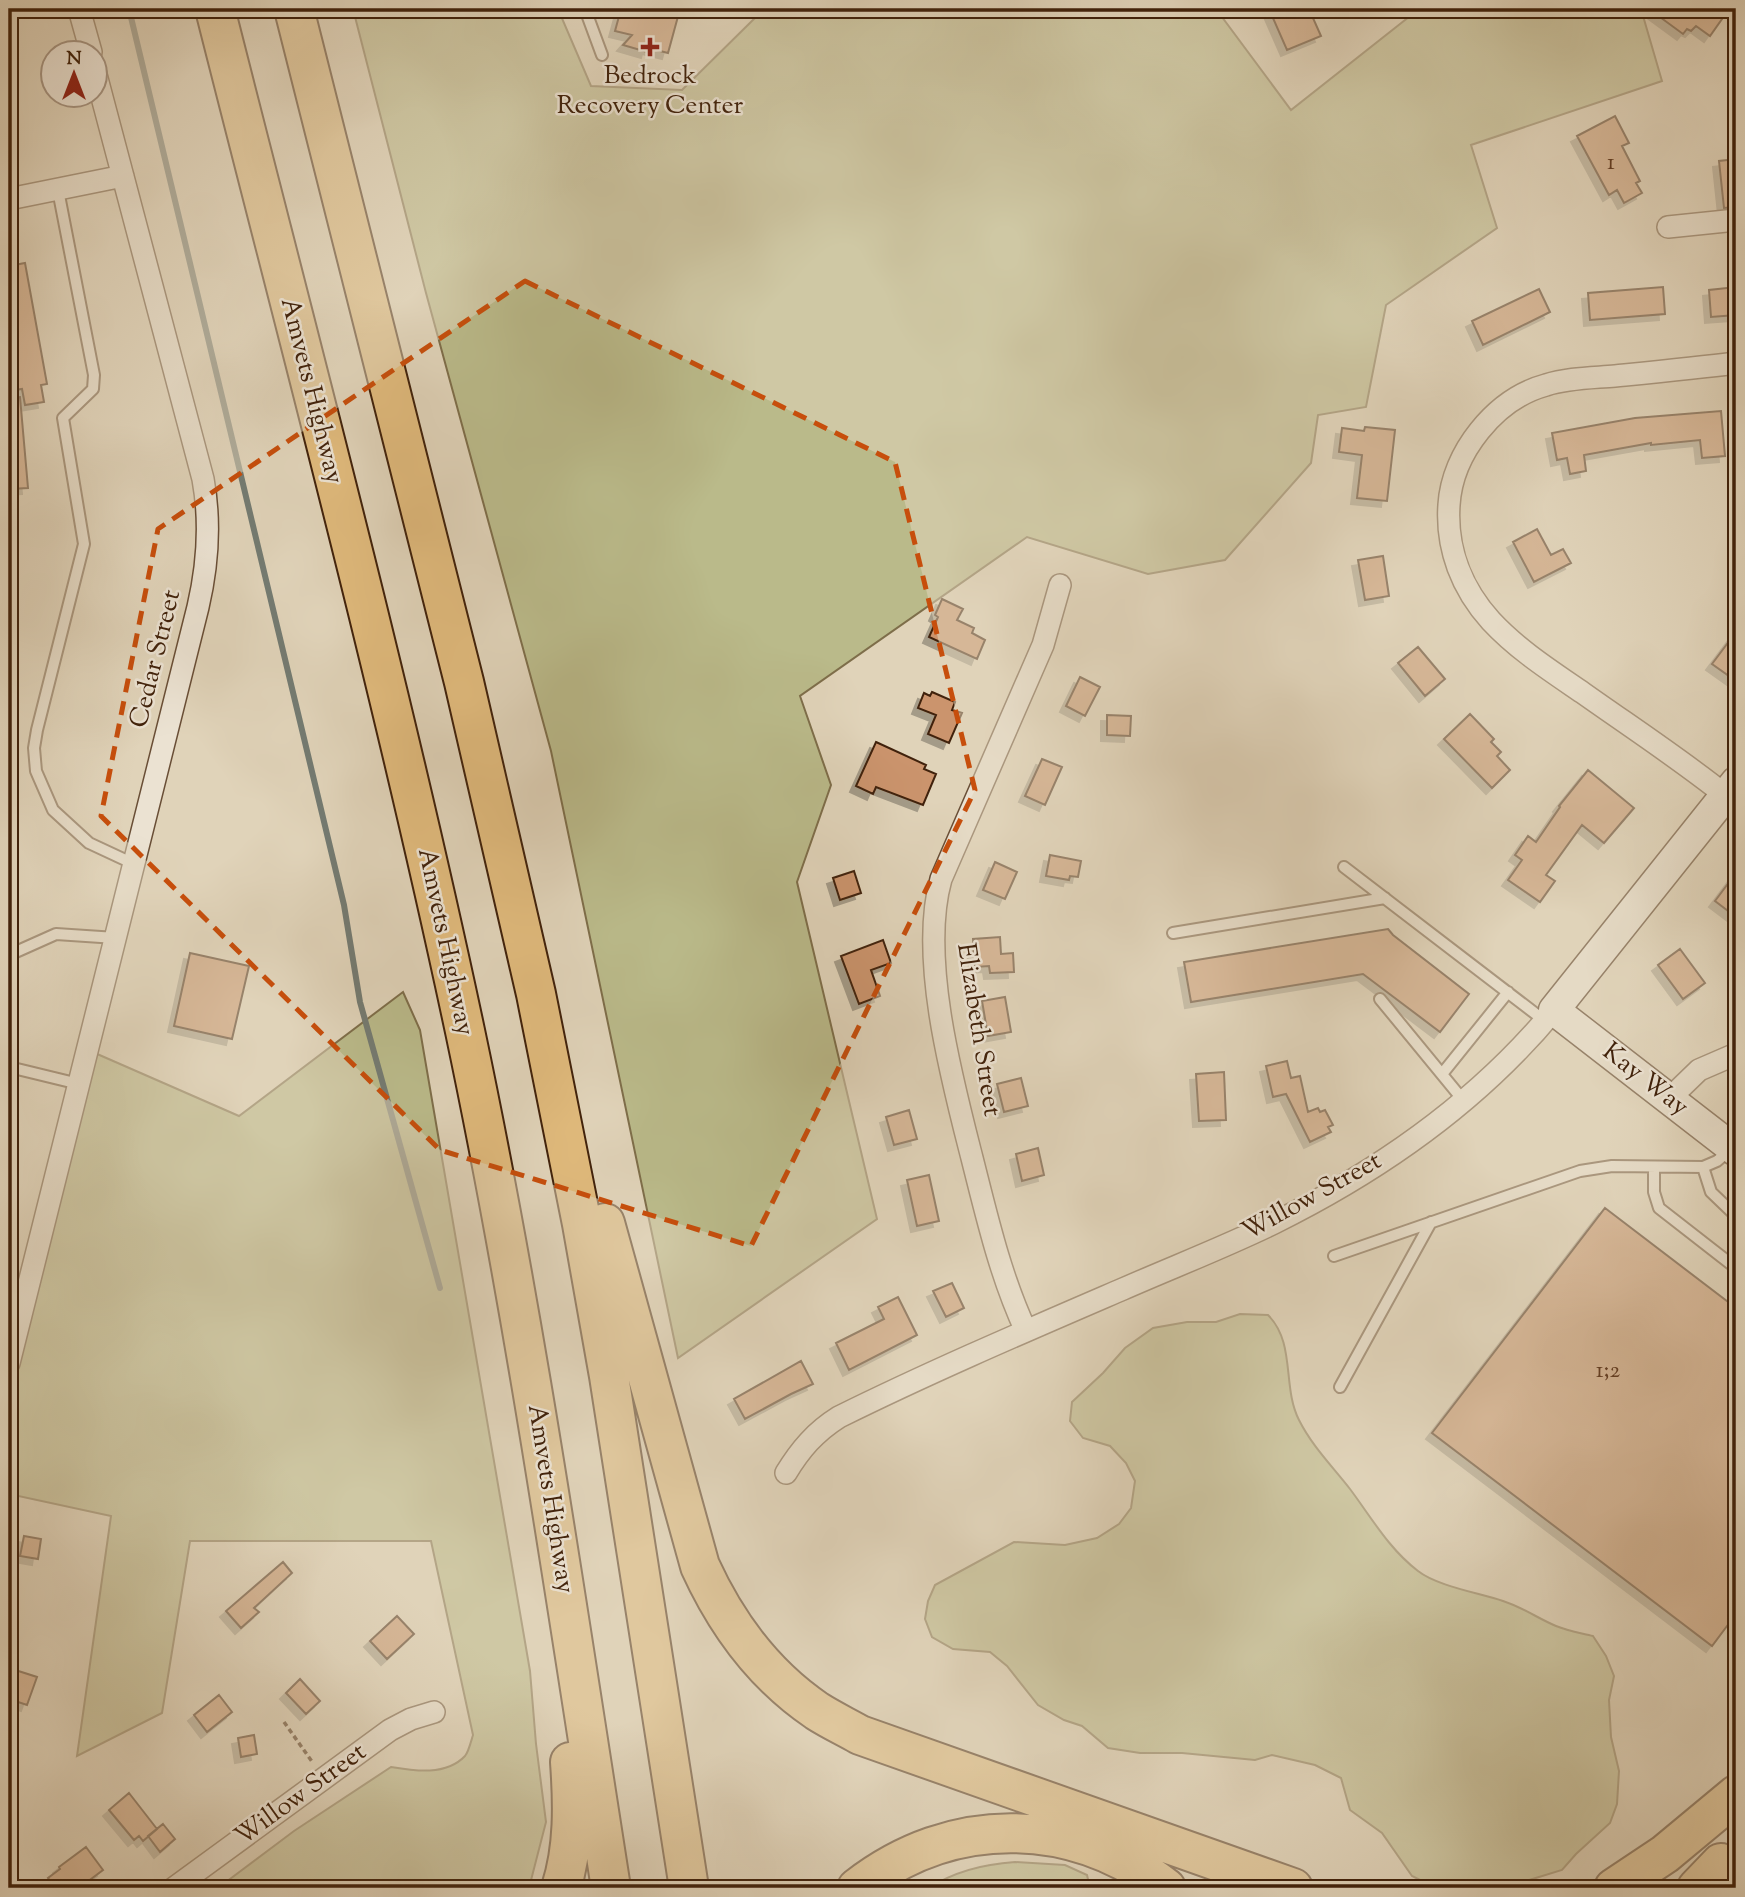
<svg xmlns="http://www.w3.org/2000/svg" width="1745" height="1897" font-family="'Sorts Mill Goudy',serif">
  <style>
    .green { fill: #baba8a; stroke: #7e6e4a; stroke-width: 2 }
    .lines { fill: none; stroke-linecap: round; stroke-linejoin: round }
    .stream { stroke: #747b72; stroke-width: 6 }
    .building { fill: #cb946d; stroke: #41220b; stroke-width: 2; filter: url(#shadow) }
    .lane-casing { stroke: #694e36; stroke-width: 14 }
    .street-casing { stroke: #694e36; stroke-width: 24 }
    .secondary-casing { stroke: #41220b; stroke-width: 33 }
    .highway-casing { stroke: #41220b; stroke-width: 42 }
    .path { stroke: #41220b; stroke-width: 3.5; stroke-dasharray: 5 3.5; stroke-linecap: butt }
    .lane { stroke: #ebe2d2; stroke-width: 10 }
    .street { stroke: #ebe2d2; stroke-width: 21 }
    .secondary { stroke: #ebe2d2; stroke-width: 30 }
    .highway { stroke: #e0ba7c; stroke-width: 38 }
    .marked { fill: none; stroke: #c74e0c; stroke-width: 5; stroke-dasharray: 14 9; stroke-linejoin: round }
    .poi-dot { fill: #8f2418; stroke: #ebe2d2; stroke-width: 2.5 }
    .labels { text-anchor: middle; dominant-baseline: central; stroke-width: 5; stroke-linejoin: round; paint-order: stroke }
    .number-label { font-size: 23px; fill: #643e24 }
    .poi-label { font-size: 26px; fill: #41220b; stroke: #ebe2d2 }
    .street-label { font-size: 26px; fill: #41220b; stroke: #ebe2d2 }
  </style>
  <defs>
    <filter id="shadow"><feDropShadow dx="-6" dy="6" stdDeviation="0" flood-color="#0004"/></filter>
  </defs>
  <rect width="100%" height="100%" fill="#e0d3b9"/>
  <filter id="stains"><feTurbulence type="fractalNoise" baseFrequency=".00286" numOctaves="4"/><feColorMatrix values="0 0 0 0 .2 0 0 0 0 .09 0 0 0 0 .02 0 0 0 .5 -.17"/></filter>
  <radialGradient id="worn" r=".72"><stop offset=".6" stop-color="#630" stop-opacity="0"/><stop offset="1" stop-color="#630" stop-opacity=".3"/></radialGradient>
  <path class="green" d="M 353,9 L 558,9 L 591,86 L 682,90 L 764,9 L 1216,9 L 1291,110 L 1419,9 L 1641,9 L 1662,81 L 1471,145 L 1497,228 L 1386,305 L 1366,407 L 1318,415 L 1311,463 L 1225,560 L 1148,574 L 1027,537 L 800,696 L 831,785 L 797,882 L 877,1219 L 678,1358 L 551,751 L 426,293 Z
    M 403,992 L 420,1030 L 530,1671 L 536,1744 L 546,1822 L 529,1888 L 218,1888 L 294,1831 L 391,1767 C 415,1771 446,1776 465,1756 C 469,1751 471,1741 473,1735 L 431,1541 L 190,1541 L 162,1713 L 77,1756 L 111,1516 L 9,1494 L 9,1283 L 35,1263 L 88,1050 L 239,1116 Z
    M 1240,1314 L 1268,1315 C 1296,1343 1282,1387 1299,1420 C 1312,1446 1332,1466 1350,1489 C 1371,1517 1389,1549 1418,1571 C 1437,1586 1479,1593 1503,1601 C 1522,1607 1539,1619 1556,1626 C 1568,1631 1581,1633 1593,1636 L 1606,1656 L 1614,1676 L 1609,1700 L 1611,1737 L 1619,1771 L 1617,1804 L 1610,1823 L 1576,1854 L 1562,1870 L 1513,1885 L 1436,1888 L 1412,1876 L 1382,1833 L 1350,1810 L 1341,1778 L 1315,1765 L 1272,1755 L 1255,1760 L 1182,1753 L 1140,1753 L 1108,1748 L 1082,1726 L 1064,1720 L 1038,1705 L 1007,1666 L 990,1652 L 953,1649 L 932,1637 L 925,1619 L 928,1601 L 935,1585 L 1014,1542 L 1065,1545 L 1097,1538 L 1119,1524 L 1131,1508 L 1135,1481 L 1126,1463 L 1110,1446 L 1083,1438 L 1070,1421 L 1072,1402 L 1103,1373 L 1125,1348 L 1153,1328 L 1187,1322 L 1216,1322 Z
    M 1015,1862 L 1065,1865 L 1087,1875 L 1090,1888 L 929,1888 C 955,1871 985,1864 1015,1862 Z"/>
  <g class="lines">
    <path class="stream" d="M 129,9 L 344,905 L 360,1002 L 440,1288"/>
  </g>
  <path class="building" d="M 621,9 L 680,9 L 668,53 L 648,48 L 647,52 L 623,45 L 632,35 L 615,31 Z
    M 1269,9 L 1309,9 L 1321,36 L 1287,50 Z
    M 1649,9 L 1729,9 L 1710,36 L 1696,26 L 1691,31 L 1687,29 L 1683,34 Z
    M 1615,116 L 1629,143 L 1622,146 L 1640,181 L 1636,183 L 1642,193 L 1624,203 L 1617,190 L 1609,195 L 1577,136 Z
    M 1736,159 L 1736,207 L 1724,208 L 1719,161 Z
    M 25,263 L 47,384 L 41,385 L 44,402 L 25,405 L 22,389 L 9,391 L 9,266 Z
    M 1663,287 L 1665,314 L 1590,320 L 1588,293 Z
    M 1736,287 L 1736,315 L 1711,317 L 1709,290 Z
    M 1539,289 L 1550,312 L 1483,345 L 1472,321 Z
    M 20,397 L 28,488 L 10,489 L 9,398 Z
    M 1721,411 L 1725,456 L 1702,458 L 1700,440 L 1651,445 L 1651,443 L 1584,455 L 1586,471 L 1570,474 L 1567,458 L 1557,460 L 1552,433 L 1635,418 Z
    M 1365,427 L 1395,430 L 1387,501 L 1357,498 L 1362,455 L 1339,452 L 1342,428 L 1364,431 Z
    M 1537,529 L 1551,555 L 1563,549 L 1571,563 L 1534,582 L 1513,542 Z
    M 1383,556 L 1389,596 L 1365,600 L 1358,560 Z
    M 942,599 L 963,609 L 957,620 L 974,628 L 972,633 L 985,640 L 977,659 L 929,637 L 938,617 L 935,615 Z
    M 1736,632 L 1736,681 L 1712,664 Z
    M 1418,647 L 1445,679 L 1425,696 L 1398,663 Z
    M 1080,677 L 1100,687 L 1085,716 L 1066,706 Z
    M 932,692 L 955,702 L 952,710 L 962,713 L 949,743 L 928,734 L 936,715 L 918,708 L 924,693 L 930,696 Z
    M 1470,714 L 1494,739 L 1491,742 L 1501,752 L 1497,756 L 1510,770 L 1492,788 L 1444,739 Z
    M 1107,715 L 1131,716 L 1130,736 L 1107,735 Z
    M 876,742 L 926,765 L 924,769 L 936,774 L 923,805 L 876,787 L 873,794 L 856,786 Z
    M 1042,759 L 1062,767 L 1045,805 L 1025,796 Z
    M 1588,770 L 1634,808 L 1604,843 L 1582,825 L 1546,875 L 1555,881 L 1540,902 L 1508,880 L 1522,860 L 1515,855 L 1528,836 L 1536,842 L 1560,807 L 1559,806 Z
    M 1050,855 L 1081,861 L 1078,877 L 1070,876 L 1069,880 L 1046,876 Z
    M 995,862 L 1017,872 L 1005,899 L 983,890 Z
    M 854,871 L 861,893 L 840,900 L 833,878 Z
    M 1736,873 L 1736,917 L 1715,901 Z
    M 1388,929 L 1393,935 L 1469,994 L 1440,1032 L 1363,974 L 1191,1002 L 1184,962 Z
    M 1000,937 L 1001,954 L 1013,953 L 1014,972 L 990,973 L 989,966 L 975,967 L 973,939 Z
    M 883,940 L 891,963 L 871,970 L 880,996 L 859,1004 L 841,956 Z
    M 1680,949 L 1705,983 L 1683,999 L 1658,965 Z
    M 190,953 L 249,966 L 232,1039 L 174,1026 Z
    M 1005,997 L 1011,1032 L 988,1036 L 982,1001 Z
    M 1287,1061 L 1291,1078 L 1300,1076 L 1308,1112 L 1318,1108 L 1320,1112 L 1325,1110 L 1333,1125 L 1328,1127 L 1331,1132 L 1310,1142 L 1286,1094 L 1273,1097 L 1266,1066 Z
    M 1224,1072 L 1226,1120 L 1199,1121 L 1196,1074 Z
    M 1021,1078 L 1028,1106 L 1004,1112 L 997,1084 Z
    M 909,1110 L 917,1139 L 894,1145 L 886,1117 Z
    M 1038,1148 L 1044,1175 L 1022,1181 L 1016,1154 Z
    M 929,1175 L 939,1221 L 917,1226 L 907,1180 Z
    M 1605,1208 L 1736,1308 L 1736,1614 L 1712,1646 L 1432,1433 Z
    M 952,1283 L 964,1308 L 946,1317 L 933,1291 Z
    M 898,1297 L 917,1335 L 849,1370 L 836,1343 L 884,1319 L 878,1307 Z
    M 801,1361 L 813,1384 L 791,1394 L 745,1419 L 734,1399 Z
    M 24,1536 L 41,1539 L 38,1559 L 20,1556 Z
    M 283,1562 L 292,1573 L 254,1608 L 259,1612 L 241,1628 L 226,1611 Z
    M 397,1616 L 414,1634 L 387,1659 L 370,1641 Z
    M 9,1668 L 37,1677 L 27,1705 L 9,1699 Z
    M 300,1679 L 320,1701 L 306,1714 L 286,1693 Z
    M 219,1695 L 232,1712 L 207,1732 L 194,1715 Z
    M 254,1735 L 257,1754 L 241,1757 L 238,1738 Z
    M 129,1793 L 157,1829 L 143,1841 L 139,1836 L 134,1840 L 109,1810 Z
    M 163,1824 L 175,1839 L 160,1852 L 148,1836 Z
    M 86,1847 L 103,1870 L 79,1888 L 56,1888 L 48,1878 L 60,1869 L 59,1867 Z"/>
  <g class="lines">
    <defs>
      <path id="lane" d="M 585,9 L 602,55
        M 58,190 L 94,375 L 93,389 L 63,418 L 84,544 L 37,730 L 34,748 L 36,771 L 53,810 L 89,843 L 134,864
        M 1344,867 L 1545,1021
        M 1173,933 L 1385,898
        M 9,955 L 56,934 L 116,938
        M 1380,999 L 1463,1100
        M 9,1067 L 79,1084
        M 1442,1074 L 1508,992
        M 9,1084 L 13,1068
        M 1654,1167 L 1654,1192 L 1659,1208 L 1736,1268
        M 1703,1167 L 1711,1192 L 1736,1216
        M 1334,1256 L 1580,1171 L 1612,1166 L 1703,1167 L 1717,1161 L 1731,1149
        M 1340,1387 L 1431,1222"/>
      <path id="street" d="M 79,9 L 91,52
        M 9,199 L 123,176
        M 1668,227 L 1736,220
        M 1725,795 C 1680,759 1631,727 1583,693 C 1551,671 1518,650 1491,621 C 1462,589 1446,549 1449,505 C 1452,453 1495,399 1546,385 C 1568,378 1592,378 1615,376 C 1655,372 1696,368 1736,363
        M 1669,1099 L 1699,1070 L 1736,1054
        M 1026,1331 C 1000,1275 987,1217 972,1158 C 952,1080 919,957 941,879 L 1043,645 L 1060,585
        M 9,1363 L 198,607 C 208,564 211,523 203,479 L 94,67
        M 786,1473 C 800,1450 815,1432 839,1417 C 932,1371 1028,1330 1123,1289 C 1173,1267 1225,1247 1274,1223 C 1379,1171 1479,1101 1554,1010
        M 174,1888 L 390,1730 L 411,1719 L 434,1712"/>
      <path id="secondary" d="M 1736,782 L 1554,1010 L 1736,1151"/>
      <path id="highway" d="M 215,9 C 301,349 392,688 465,1031 C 525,1315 566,1602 611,1888
        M 294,9 L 464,682 L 536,994 L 582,1224 L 609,1376 L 689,1888
        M 605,1223 L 700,1566 C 726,1623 764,1675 817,1711 C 831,1720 846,1727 860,1735 L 1293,1888
        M 561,1888 C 574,1848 573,1804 570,1762
        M 857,1888 C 952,1814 1072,1816 1166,1888
        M 1614,1888 L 1665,1854 L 1736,1795
        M 1697,1888 L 1721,1863"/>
    </defs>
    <use href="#lane" class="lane-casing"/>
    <use href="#street" class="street-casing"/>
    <use href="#secondary" class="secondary-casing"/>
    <use href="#highway" class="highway-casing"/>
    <path class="path" d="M 284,1722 L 313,1763"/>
    <use href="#lane" class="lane"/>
    <use href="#street" class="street"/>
    <use href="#secondary" class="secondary"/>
    <use href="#highway" class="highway"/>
  </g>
  <path d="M0 0H1745V1897H0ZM 525,281 L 895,462 L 975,790 L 751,1246 L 440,1150 L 101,816 L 158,529 Z" fill="#e0d3b9" fill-opacity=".55" fill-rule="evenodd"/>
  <path class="marked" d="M 525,281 L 895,462 L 975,790 L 751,1246 L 440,1150 L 101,816 L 158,529 Z"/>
  <path class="poi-dot" d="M646.5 36.5h7v7h7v7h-7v7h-7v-7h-7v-7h7z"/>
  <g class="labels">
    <g class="number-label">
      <text x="1611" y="163">1</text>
      <text x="1608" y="1371">1;2</text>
    </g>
    <g class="poi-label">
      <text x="650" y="76">Bedrock<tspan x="650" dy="30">Recovery Center</tspan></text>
    </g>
    <g class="street-label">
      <text transform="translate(311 391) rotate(76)">Amvets Highway</text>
      <text transform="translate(156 659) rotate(-76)">Cedar Street</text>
      <text transform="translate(445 942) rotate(78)">Amvets Highway</text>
      <text transform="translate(978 1030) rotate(81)">Elizabeth Street</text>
      <text transform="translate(1645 1080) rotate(38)">Kay Way</text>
      <text transform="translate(1312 1197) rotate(-29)">Willow Street</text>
      <text transform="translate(550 1499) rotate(81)">Amvets Highway</text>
      <text transform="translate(301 1795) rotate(-36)">Willow Street</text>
    </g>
  </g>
  <rect width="1745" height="1897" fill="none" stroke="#e0d3b9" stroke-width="35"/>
  <rect x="10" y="10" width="1724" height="1876" fill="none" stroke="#41220b" stroke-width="3.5"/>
  <rect x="18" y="18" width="1710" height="1862" fill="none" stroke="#41220b" stroke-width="2"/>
  <g transform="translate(74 74)"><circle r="33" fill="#ebe2d2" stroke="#a79582" stroke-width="2"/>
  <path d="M0-5L12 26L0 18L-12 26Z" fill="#8f2418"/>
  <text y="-10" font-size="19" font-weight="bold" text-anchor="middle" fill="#41220b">N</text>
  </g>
  <rect width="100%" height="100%" filter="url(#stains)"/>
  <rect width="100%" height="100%" fill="url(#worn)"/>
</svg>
